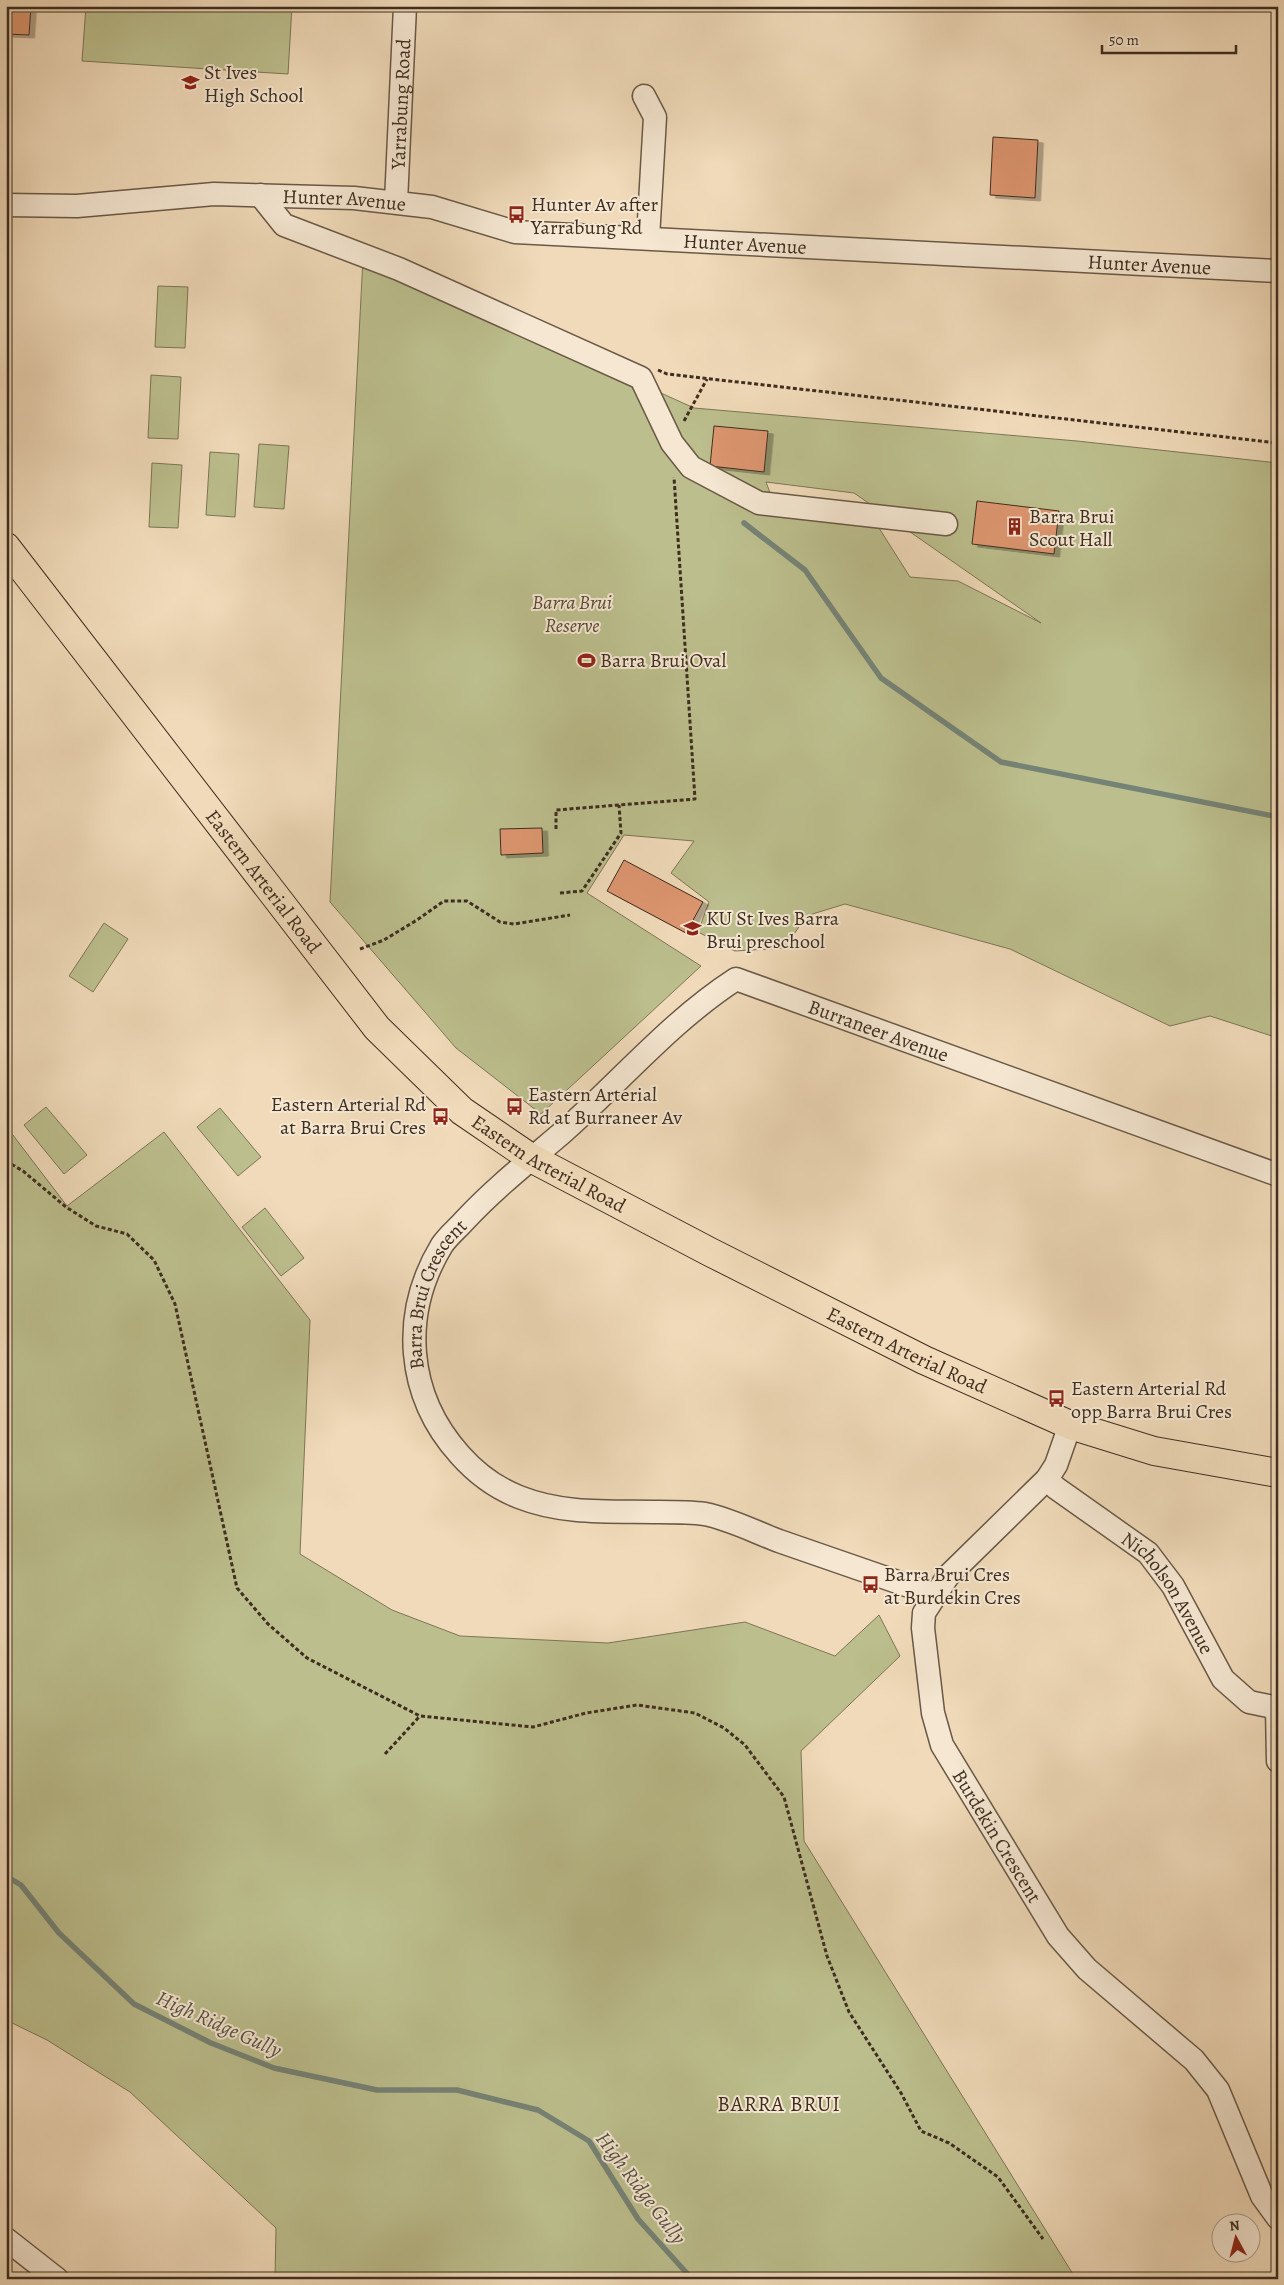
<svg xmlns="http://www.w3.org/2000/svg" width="1284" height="2285" font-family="Alegreya,serif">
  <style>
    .green { fill: #bcbe8d; stroke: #7d7656; fill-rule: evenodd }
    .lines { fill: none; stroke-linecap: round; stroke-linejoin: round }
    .stream { stroke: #758376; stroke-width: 5.5 }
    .building { fill: #dd9670; stroke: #3e2e20; filter: url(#shadow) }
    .minor-casing { stroke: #6a5946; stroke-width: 25 }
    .major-casing { stroke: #3e2e20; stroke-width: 30 }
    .path { stroke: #3e2e20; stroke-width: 3; stroke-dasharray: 4 2.5; stroke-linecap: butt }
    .minor { stroke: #f5e7d2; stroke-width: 22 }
    .major { stroke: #f0dab9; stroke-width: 28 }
    .labels { text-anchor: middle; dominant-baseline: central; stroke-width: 4; stroke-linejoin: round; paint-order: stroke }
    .poi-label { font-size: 20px; fill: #3e2e20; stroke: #f5e7d2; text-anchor: start }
    .street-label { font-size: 20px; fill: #3e2e20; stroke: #f5e7d2 }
    .park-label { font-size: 20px; font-style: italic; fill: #574b36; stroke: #f5e7d2 }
    .water-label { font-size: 21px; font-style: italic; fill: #555144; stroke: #f5e7d2 }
    .neighbourhood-label { font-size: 21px; letter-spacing: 1px; fill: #3e2e20; stroke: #f5e7d2 }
  </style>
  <defs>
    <filter id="shadow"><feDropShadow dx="5.5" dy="3" stdDeviation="0" flood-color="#0004"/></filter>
  </defs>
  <rect width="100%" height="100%" fill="#f0dab9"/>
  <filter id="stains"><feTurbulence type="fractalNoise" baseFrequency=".004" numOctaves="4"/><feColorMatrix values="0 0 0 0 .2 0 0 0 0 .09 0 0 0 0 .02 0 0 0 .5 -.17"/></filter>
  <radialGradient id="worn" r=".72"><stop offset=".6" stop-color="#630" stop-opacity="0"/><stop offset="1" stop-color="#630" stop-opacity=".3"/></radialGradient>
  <path class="green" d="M 86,6 L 292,6 L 288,74 L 82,61 Z
    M 363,258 L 694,408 L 1077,441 L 1278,463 L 1278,1038 L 1210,1016 L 1170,1026 L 1010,949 L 845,904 L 806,916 L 785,948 L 735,951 L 698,932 L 709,902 L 671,873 L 694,841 L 624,835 L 587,893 L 701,966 L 541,1114 L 456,1048 L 330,902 ZM 766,482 L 854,493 L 1041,623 L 958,581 L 910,577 L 879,528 L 844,520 L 779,517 Z
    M 158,286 L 188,287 L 185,348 L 155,347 Z
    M 151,375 L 181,377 L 178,439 L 148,438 Z
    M 259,444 L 289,446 L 284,509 L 254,507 Z
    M 210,452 L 239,454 L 235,517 L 206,515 Z
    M 152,463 L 182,465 L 178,528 L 149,527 Z
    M 104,923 L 128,939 L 93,992 L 69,976 Z
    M 46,1107 L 87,1155 L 64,1174 L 24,1125 Z
    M 220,1108 L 261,1157 L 238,1176 L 197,1127 Z
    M 6,1126 L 67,1206 L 164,1132 L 310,1320 L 300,1554 L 392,1610 L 460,1636 L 608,1643 L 745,1622 L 835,1656 L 879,1615 L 900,1656 L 801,1751 L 804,1841 L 1076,2279 L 275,2279 L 276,2228 L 130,2092 L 47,2040 L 6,2020 Z
    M 265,1208 L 304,1258 L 281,1276 L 242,1227 Z"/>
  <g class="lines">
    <path class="stream" d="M 744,523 L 805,570 L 881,678 L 1001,762 L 1278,817
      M 6,1876 L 21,1885 L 59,1933 L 134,2004 L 211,2043 L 274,2068 L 377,2090 L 457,2090 L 538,2110 L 589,2141 L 638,2219 L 692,2279"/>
  </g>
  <path class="building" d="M 6,6 L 31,6 L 29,35 L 6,34 Z
    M 993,137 L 1038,140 L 1035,198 L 990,195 Z
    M 714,426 L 768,431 L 764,472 L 710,466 Z
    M 977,501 L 1059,511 L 1054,554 L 972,544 Z
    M 542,828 L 543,853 L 501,855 L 500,829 Z
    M 624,860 L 703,902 L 686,933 L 607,891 Z"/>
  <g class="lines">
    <defs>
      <g id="minor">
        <path d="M 644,96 L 655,117 L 648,238"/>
        <path d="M 260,195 L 284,225 L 399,269 L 641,378 L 672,443 L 691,467 L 759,503 L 946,524"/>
        <path id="s1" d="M 396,202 L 405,6"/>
        <path id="s2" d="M 6,205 L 77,206 L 214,194 L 354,198 L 432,207 L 515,232 L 1278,271"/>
        <path id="s3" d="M 1070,1425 L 1056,1465 L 1047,1479 L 948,1576 L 924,1613 L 923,1628 L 933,1713 L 942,1745 L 1058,1936 L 1087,1969 L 1194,2060 L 1218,2090 L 1262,2196 L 1278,2218"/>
        <path id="s4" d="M 1047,1479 L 1056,1488 L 1148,1553 L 1173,1586 L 1223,1679 L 1249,1702 L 1278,1708"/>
        <path id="s5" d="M 935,1595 C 883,1577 831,1559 779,1541 C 755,1532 730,1519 705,1514 C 690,1512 674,1512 659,1512 C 612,1511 564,1515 519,1497 C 496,1488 476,1473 460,1455 C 406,1395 400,1314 442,1245 C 448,1236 458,1228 465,1220 C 495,1188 529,1161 562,1133 C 620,1082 671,1021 736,979 L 1278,1175"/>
        <path d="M 1277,1708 L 1278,1761"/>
        <path d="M 6,2239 L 57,2279"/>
      </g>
      <g id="major">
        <path id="s6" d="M 6,547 L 377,1028 L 462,1111 L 531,1158 L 710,1252 L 924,1360 L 1070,1425 L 1154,1451 L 1278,1473"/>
      </g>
    </defs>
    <use href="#minor" class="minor-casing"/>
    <use href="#major" class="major-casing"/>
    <path class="path" d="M 658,370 L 667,374 L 1278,443
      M 684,421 L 707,379
      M 556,829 L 556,810 L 695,799 L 674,477
      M 560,893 L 582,891 L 621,833 L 619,805
      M 360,949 L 384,940 L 417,920 L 444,901 L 467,901 L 500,922 L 514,924 L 570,915
      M 6,1161 L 23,1171 L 66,1207 L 96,1226 L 127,1234 L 154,1260 L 175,1304 L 237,1588 L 268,1624 L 307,1658 L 420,1716 L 533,1727 L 586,1713 L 637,1705 L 695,1713 L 724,1728 L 745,1745 L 784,1797 L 827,1956 L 849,2012 L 901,2093 L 921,2131 L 949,2143 L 998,2177 L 1043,2239
      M 385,1754 L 420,1716"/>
    <use href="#minor" class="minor"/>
    <use href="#major" class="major"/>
  </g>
  <defs>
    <symbol id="school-bare" viewBox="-9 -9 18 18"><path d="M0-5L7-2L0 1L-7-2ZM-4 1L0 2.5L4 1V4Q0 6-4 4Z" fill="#8f2418" stroke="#f5e7d2" stroke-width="2.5" paint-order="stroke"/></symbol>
    <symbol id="bus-bare" viewBox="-9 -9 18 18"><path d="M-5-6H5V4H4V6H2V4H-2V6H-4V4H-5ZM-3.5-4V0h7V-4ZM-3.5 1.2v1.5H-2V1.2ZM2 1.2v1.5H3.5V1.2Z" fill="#8f2418" stroke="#f5e7d2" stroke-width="2.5" paint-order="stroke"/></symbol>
    <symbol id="building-bare" viewBox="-9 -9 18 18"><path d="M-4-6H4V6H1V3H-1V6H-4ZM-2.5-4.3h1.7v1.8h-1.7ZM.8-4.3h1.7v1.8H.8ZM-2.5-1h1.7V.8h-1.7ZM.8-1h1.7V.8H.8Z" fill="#8f2418" stroke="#f5e7d2" stroke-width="2.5" paint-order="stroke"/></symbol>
    <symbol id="stadium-bare" viewBox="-9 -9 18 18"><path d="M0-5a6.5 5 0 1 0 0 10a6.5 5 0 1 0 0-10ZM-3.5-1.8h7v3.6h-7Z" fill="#8f2418" stroke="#f5e7d2" stroke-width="2.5" paint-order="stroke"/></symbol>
  </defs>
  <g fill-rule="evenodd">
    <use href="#school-bare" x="178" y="70" width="25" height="25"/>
    <use href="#bus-bare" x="504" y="202" width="25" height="25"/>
    <use href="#building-bare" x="1002" y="514" width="25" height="25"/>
    <use href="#stadium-bare" x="574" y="648" width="25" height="25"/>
    <use href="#school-bare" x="680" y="916" width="25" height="25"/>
    <use href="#bus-bare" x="502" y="1094" width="25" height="25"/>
    <use href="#bus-bare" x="428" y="1104" width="25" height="25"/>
    <use href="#bus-bare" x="1044" y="1386" width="25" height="25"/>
    <use href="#bus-bare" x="858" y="1572" width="25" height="25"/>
  </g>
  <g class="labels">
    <g class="poi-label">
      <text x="204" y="72">St Ives<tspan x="204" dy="23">High School</tspan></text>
      <text x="531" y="204">Hunter Av after<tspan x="531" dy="23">Yarrabung Rd</tspan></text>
      <text x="1029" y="516">Barra Brui<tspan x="1029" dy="23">Scout Hall</tspan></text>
      <text x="600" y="660">Barra Brui Oval</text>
      <text x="706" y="918">KU St Ives Barra<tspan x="706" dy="23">Brui preschool</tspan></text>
      <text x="528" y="1094">Eastern Arterial<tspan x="528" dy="23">Rd at Burraneer Av</tspan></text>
      <text x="426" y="1104" text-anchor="end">Eastern Arterial Rd<tspan x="426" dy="23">at Barra Brui Cres</tspan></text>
      <text x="1071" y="1388">Eastern Arterial Rd<tspan x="1071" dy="23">opp Barra Brui Cres</tspan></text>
      <text x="884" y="1574">Barra Brui Cres<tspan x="884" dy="23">at Burdekin Cres</tspan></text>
    </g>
    <g class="street-label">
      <text stroke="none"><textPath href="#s1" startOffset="98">Yarrabung Road</textPath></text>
      <text stroke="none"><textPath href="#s2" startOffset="339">Hunter Avenue</textPath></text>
      <text stroke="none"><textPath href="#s2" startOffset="744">Hunter Avenue</textPath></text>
      <text stroke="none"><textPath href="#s2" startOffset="1149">Hunter Avenue</textPath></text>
      <text stroke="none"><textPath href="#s6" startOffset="422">Eastern Arterial Road</textPath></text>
      <text stroke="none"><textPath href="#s5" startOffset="1280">Burraneer Avenue</textPath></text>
      <text stroke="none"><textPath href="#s6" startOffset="828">Eastern Arterial Road</textPath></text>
      <text stroke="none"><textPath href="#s5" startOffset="682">Barra Brui Crescent</textPath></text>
      <text stroke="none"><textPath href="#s6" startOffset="1232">Eastern Arterial Road</textPath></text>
      <text stroke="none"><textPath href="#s4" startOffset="169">Nicholson Avenue</textPath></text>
      <text stroke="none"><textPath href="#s3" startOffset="482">Burdekin Crescent</textPath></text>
    </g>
    <g class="park-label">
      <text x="572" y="602">Barra Brui<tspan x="572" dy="23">Reserve</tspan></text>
    </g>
    <g class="water-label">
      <text transform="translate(219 2024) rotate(24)">High Ridge Gully</text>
      <text transform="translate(641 2188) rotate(53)">High Ridge Gully</text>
    </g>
    <g class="neighbourhood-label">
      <text x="779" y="2104">BARRA BRUI</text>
    </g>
  </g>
  <rect width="1284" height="2285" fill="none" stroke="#f0dab9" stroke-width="25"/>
  <rect x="8" y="8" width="1269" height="2270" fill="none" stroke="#3e2e20" stroke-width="2.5"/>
  <rect x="12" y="12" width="1259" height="2260" fill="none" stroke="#3e2e20"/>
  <g transform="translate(1236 2238) rotate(353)"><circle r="24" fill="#f5e7d2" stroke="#ac9d8b"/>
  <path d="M0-4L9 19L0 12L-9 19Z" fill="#8f2418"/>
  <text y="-8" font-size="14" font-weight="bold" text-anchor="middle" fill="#3e2e20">N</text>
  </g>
  <path d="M1102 45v8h134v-8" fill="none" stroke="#3e2e20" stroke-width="2.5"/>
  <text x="1109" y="45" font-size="15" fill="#3e2e20" stroke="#f5e7d2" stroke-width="4" paint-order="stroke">50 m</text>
  <rect width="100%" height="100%" filter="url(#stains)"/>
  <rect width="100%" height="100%" fill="url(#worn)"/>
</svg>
